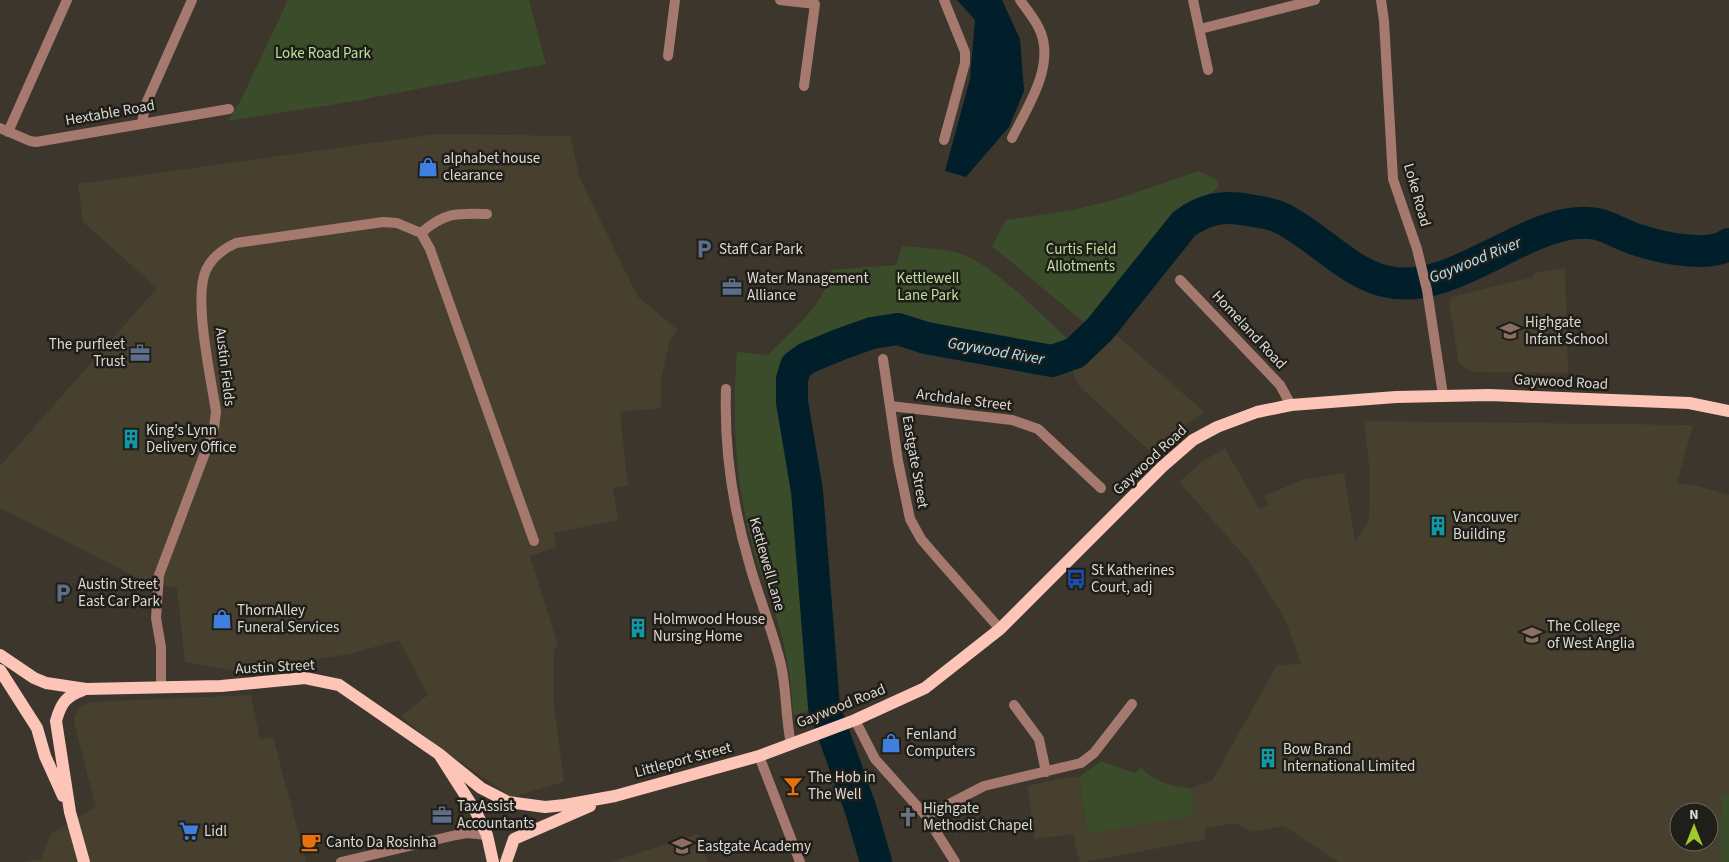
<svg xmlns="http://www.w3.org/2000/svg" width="1729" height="862" font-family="'Source Sans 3',sans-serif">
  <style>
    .built { fill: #48402f; fill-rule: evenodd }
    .green { fill: #3b4c2a }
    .water { fill: #011f2a }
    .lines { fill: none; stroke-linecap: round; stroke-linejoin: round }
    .river { stroke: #011f2a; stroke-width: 32 }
    .minor { stroke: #a6796f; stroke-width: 10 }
    .tertiary { stroke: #a6796f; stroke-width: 10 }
    .primary { stroke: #fcc5b7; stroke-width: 12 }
    .labels { text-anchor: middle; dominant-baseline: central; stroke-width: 5; stroke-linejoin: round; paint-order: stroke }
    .park-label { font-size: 15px; fill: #bde19c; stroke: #201e19 }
    .street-label { font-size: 15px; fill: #dddad3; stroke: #201e19 }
    .poi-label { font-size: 15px; fill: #dddad3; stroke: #201e19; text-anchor: start }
    .water-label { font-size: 16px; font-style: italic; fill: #b0e3f8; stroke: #201e19 }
  </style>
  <rect width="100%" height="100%" fill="#3c362c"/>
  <path class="built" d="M 437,134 L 570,136 L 580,179 L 638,297 L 678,330 L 670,340 L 661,379 L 661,408 L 620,412 L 628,486 L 613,488 L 618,520 L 554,533 L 556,547 L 530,556 L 558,646 L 554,649 L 554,705 L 564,782 L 512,797 L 436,745 L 401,716 L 428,695 L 399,640 L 350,654 L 235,671 L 185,662 L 177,588 L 146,582 L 0,508 L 0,466 L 157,288 L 83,222 L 78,184 Z
    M 1565,268 L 1568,373 L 1472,372 L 1459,364 L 1449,302 L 1452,297 L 1533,277 L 1534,273 Z
    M 1113,332 L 1204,412 L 1182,428 L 1153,454 L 1079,386 L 1071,368 L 1095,355 Z
    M 1364,421 L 1693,425 L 1677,483 L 1698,486 L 1729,495 L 1729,862 L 1338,862 L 1284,826 L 1251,832 L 1235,823 L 1205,828 L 1206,839 L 1085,862 L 1080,862 L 1073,834 L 1035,839 L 1027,786 L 1065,778 L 1079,777 L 1088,834 L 1194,816 L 1191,788 L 1212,781 L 1277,665 L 1301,664 L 1286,621 L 1249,561 L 1179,482 L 1203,461 L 1225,448 L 1259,509 L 1269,505 L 1264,496 L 1302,480 L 1344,473 L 1355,542 L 1369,522 L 1370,473 ZM 1679,812 L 1709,812 L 1709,842 L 1679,842 Z
    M 251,695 L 260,740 L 273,737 L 306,862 L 20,862 L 41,859 L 51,834 L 96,807 L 74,723 L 75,715 L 81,706 L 91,702 Z
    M 698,834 L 708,862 L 611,862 L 626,857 Z"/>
  <path class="green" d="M 288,0 L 529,0 L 546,64 L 361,100 L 228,121 L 241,100 Z
    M 1199,171 L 1218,181 L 1219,186 L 1172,229 L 1086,324 L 992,246 L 1006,220 L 1073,210 L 1117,199 Z
    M 902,246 C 919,248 947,248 963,255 C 998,268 1041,315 1070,341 L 1053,358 C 1005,343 929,312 881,323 C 863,327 844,335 827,342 C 812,349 793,355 787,373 C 776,405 795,466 800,500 C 809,569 812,638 817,707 L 793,716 C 792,691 789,666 783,641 C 775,607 759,574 751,540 C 735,478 732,416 737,352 L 768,355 C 792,330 825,305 831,270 L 896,265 Z
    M 1101,761 L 1135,773 L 1141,768 C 1158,784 1169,785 1191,788 L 1194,816 L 1088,834 L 1079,777 Z
    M 1722,795 L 1729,796 L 1729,862 L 1719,862 Z"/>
  <path class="water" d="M 957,0 L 1002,0 L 1020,39 L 1024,91 L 1009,127 L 966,177 L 945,171 L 970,79 L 975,20 Z"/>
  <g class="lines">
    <path class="river" d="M 876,862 L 861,810 L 824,707 L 807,491 L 792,402 L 792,379 L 796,366 L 807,358 L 841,344 L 872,333 L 898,329 L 926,338 L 1052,361 L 1075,353 L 1100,329 L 1184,224 C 1204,209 1223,205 1248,210 C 1258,212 1272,213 1281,218 C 1315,234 1347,272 1384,281 C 1445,297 1510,234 1569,224 C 1604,218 1612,233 1641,241 C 1663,248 1711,258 1729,244"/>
    <path class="minor" d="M 780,0 L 815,4 L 804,86
      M 1193,0 L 1208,70
      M 1200,29 L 1315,0
      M 668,56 L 675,0
      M 142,123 L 145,106 L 192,0
      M 0,128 L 30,141 L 36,142 L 229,109
      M 8,132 L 67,0
      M 1012,138 C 1027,108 1054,68 1041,33 C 1037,21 1027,10 1020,0
      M 944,140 L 965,63 L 965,52 L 944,0
      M 421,233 C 445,212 457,213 487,214
      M 1180,280 L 1280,385 L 1291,405
      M 883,359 L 898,461 L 910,519 L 921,539 L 940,561 L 1000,629
      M 726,389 C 724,449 733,509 750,566 C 759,598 772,629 780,661 C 787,688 785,716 791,744
      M 890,406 L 1012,420 L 1038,429 L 1101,488
      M 161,687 L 161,647 L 156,618 L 159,575 L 214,429 L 216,411 C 211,379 193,298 206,270 C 212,257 223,249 236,243 L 383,222 L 397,223 L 421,233 L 430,249 L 534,541
      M 1014,705 L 1039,739 L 1046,772
      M 855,720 L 875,759 L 926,816 L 955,862
      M 759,756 L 800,862
      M 926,816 L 984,786 L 1081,763 L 1094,753 L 1132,704
      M 341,862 L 456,835 L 467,833 L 487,835"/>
    <path class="tertiary" d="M 1381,0 L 1384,21 L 1393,179 L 1417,249 L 1427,290 L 1443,395"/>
    <path class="primary" d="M 0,655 L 34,678 L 46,683 L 86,689 L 221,686 L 305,678 L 339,685 L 439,754 L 476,812 L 487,835 L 493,862
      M 0,670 L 37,728 L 45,756 L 63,796
      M 83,690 C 66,696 61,703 56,721 L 70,812 L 84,862
      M 439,754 L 481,788 L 508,802 L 545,807 L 565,805 L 615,796 L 759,756 L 855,720 L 925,688 L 1000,629 L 1162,467 L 1193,440 L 1217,427 L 1257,412 L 1291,405 L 1396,397 L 1489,395 L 1689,403 L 1729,411
      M 506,862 L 514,839 L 590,806"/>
  </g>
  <defs>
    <symbol id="shop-bare" viewBox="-9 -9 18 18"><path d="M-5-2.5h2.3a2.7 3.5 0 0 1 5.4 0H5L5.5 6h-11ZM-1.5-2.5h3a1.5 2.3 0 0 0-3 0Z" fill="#3f7fe0" stroke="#201e19" stroke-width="2.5" paint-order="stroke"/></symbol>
    <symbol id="parking-bare" viewBox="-9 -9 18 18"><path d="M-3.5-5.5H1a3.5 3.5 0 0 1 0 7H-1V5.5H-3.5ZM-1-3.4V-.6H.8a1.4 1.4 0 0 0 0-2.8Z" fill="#5c6f8a" stroke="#201e19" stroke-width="2.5" paint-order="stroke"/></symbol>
    <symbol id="office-bare" viewBox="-9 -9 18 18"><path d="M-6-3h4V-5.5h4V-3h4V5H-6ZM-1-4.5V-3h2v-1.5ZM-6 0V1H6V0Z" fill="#5c6f8a" stroke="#201e19" stroke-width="2.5" paint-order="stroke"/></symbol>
    <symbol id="school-bare" viewBox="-9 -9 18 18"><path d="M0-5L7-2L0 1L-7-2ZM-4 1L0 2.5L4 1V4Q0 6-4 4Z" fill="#8d6e63" stroke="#201e19" stroke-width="2.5" paint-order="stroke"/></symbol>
    <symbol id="building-bare" viewBox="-9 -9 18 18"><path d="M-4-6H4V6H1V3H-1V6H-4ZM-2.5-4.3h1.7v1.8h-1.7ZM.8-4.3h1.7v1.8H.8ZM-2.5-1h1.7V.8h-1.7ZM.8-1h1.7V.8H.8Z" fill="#0f9aa8" stroke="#201e19" stroke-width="2.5" paint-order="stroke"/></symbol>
    <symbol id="bus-bare" viewBox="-9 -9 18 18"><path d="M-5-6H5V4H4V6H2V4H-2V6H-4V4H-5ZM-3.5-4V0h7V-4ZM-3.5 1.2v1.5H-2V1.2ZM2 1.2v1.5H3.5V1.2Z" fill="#1a4fb4" stroke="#201e19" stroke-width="2.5" paint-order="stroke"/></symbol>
    <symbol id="university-bare" viewBox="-9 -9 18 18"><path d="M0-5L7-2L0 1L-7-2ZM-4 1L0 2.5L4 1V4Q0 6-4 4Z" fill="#8d6e63" stroke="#201e19" stroke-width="2.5" paint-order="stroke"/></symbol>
    <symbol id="bar-bare" viewBox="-9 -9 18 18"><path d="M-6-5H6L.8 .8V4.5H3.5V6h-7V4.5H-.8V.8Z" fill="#e8710a" stroke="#201e19" stroke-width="2.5" paint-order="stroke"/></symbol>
    <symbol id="church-bare" viewBox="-9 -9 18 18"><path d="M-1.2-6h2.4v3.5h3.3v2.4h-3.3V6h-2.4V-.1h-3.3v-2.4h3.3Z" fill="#6b7280" stroke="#201e19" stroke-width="2.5" paint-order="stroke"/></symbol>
    <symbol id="supermarket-bare" viewBox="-9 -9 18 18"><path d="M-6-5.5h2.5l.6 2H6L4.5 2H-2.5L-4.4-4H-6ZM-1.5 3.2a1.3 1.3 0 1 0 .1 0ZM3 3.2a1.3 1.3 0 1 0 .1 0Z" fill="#3f7fe0" stroke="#201e19" stroke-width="2.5" paint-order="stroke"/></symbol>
    <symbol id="cafe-bare" viewBox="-9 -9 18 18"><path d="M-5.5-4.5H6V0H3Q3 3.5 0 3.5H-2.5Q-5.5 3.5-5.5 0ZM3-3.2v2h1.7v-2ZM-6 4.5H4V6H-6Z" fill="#e8710a" stroke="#201e19" stroke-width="2.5" paint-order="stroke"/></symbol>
  </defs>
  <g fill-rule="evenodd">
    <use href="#shop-bare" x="414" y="153" width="28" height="28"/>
    <use href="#parking-bare" x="690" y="235" width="28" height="28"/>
    <use href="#office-bare" x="718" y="273" width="28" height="28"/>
    <use href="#school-bare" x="1496" y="317" width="28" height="28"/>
    <use href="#office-bare" x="126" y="339" width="28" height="28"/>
    <use href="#building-bare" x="117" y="425" width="28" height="28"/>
    <use href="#building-bare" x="1424" y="512" width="28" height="28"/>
    <use href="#bus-bare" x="1062" y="565" width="28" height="28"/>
    <use href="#parking-bare" x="49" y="579" width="28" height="28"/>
    <use href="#shop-bare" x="208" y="605" width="28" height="28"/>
    <use href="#building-bare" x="624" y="614" width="28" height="28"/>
    <use href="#university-bare" x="1518" y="621" width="28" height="28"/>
    <use href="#shop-bare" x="877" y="729" width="28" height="28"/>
    <use href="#building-bare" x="1254" y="744" width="28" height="28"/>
    <use href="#bar-bare" x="779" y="772" width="28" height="28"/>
    <use href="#office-bare" x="428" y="801" width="28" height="28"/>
    <use href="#church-bare" x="894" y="803" width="28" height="28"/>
    <use href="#supermarket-bare" x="175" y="817" width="28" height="28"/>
    <use href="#cafe-bare" x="297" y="828" width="28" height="28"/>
    <use href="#school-bare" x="668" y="832" width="28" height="28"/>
  </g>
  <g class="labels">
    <g class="park-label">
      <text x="323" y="53">Loke Road Park</text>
      <text x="1081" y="249">Curtis Field<tspan x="1081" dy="17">Allotments</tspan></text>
      <text x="928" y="278">Kettlewell<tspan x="928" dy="17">Lane Park</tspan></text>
    </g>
    <g class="street-label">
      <text transform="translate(110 113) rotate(-10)">Hextable Road</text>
      <text transform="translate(1417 195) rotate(74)">Loke Road</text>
      <text transform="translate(1249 330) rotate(47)">Homeland Road</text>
      <text transform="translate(225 367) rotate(83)">Austin Fields</text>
      <text transform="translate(1561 382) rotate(3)">Gaywood Road</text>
      <text transform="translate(964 400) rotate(7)">Archdale Street</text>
      <text transform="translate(1150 460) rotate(-43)">Gaywood Road</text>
      <text transform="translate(915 462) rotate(80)">Eastgate Street</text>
      <text transform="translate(767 564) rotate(74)">Kettlewell Lane</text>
      <text transform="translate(275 667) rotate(-3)">Austin Street</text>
      <text transform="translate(841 706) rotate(-22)">Gaywood Road</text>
      <text transform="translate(683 760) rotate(-15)">Littleport Street</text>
    </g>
    <g class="poi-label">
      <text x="443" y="158">alphabet house<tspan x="443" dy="17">clearance</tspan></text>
      <text x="719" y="249">Staff Car Park</text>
      <text x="747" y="278">Water Management<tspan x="747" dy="17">Alliance</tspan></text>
      <text x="1525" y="322">Highgate<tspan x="1525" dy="17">Infant School</tspan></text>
      <text x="125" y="344" text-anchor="end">The purfleet<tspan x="125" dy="17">Trust</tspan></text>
      <text x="146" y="430">King's Lynn<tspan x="146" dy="17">Delivery Office</tspan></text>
      <text x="1453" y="517">Vancouver<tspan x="1453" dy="17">Building</tspan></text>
      <text x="1091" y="570">St Katherines<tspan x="1091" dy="17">Court, adj</tspan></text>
      <text x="78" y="584">Austin Street<tspan x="78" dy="17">East Car Park</tspan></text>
      <text x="237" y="610">ThornAlley<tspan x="237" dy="17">Funeral Services</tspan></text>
      <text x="653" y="619">Holmwood House<tspan x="653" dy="17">Nursing Home</tspan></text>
      <text x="1547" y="626">The College<tspan x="1547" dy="17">of West Anglia</tspan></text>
      <text x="906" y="734">Fenland<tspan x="906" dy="17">Computers</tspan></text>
      <text x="1283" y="749">Bow Brand<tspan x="1283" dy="17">International Limited</tspan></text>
      <text x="808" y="777">The Hob in<tspan x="808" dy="17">The Well</tspan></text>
      <text x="457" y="806">TaxAssist<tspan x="457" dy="17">Accountants</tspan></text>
      <text x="923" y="808">Highgate<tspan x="923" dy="17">Methodist Chapel</tspan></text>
      <text x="204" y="831">Lidl</text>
      <text x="326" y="842">Canto Da Rosinha</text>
      <text x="697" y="846">Eastgate Academy</text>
    </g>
    <g class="water-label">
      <text transform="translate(1475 260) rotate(-22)">Gaywood River</text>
      <text transform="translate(996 351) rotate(10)">Gaywood River</text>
    </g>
  </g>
  <g transform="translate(1694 827)"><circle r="24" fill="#201e19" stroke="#6c6963"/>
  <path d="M0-4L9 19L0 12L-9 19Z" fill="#a1c92a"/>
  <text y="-8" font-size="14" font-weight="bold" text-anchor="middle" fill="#dddad3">N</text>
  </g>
</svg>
